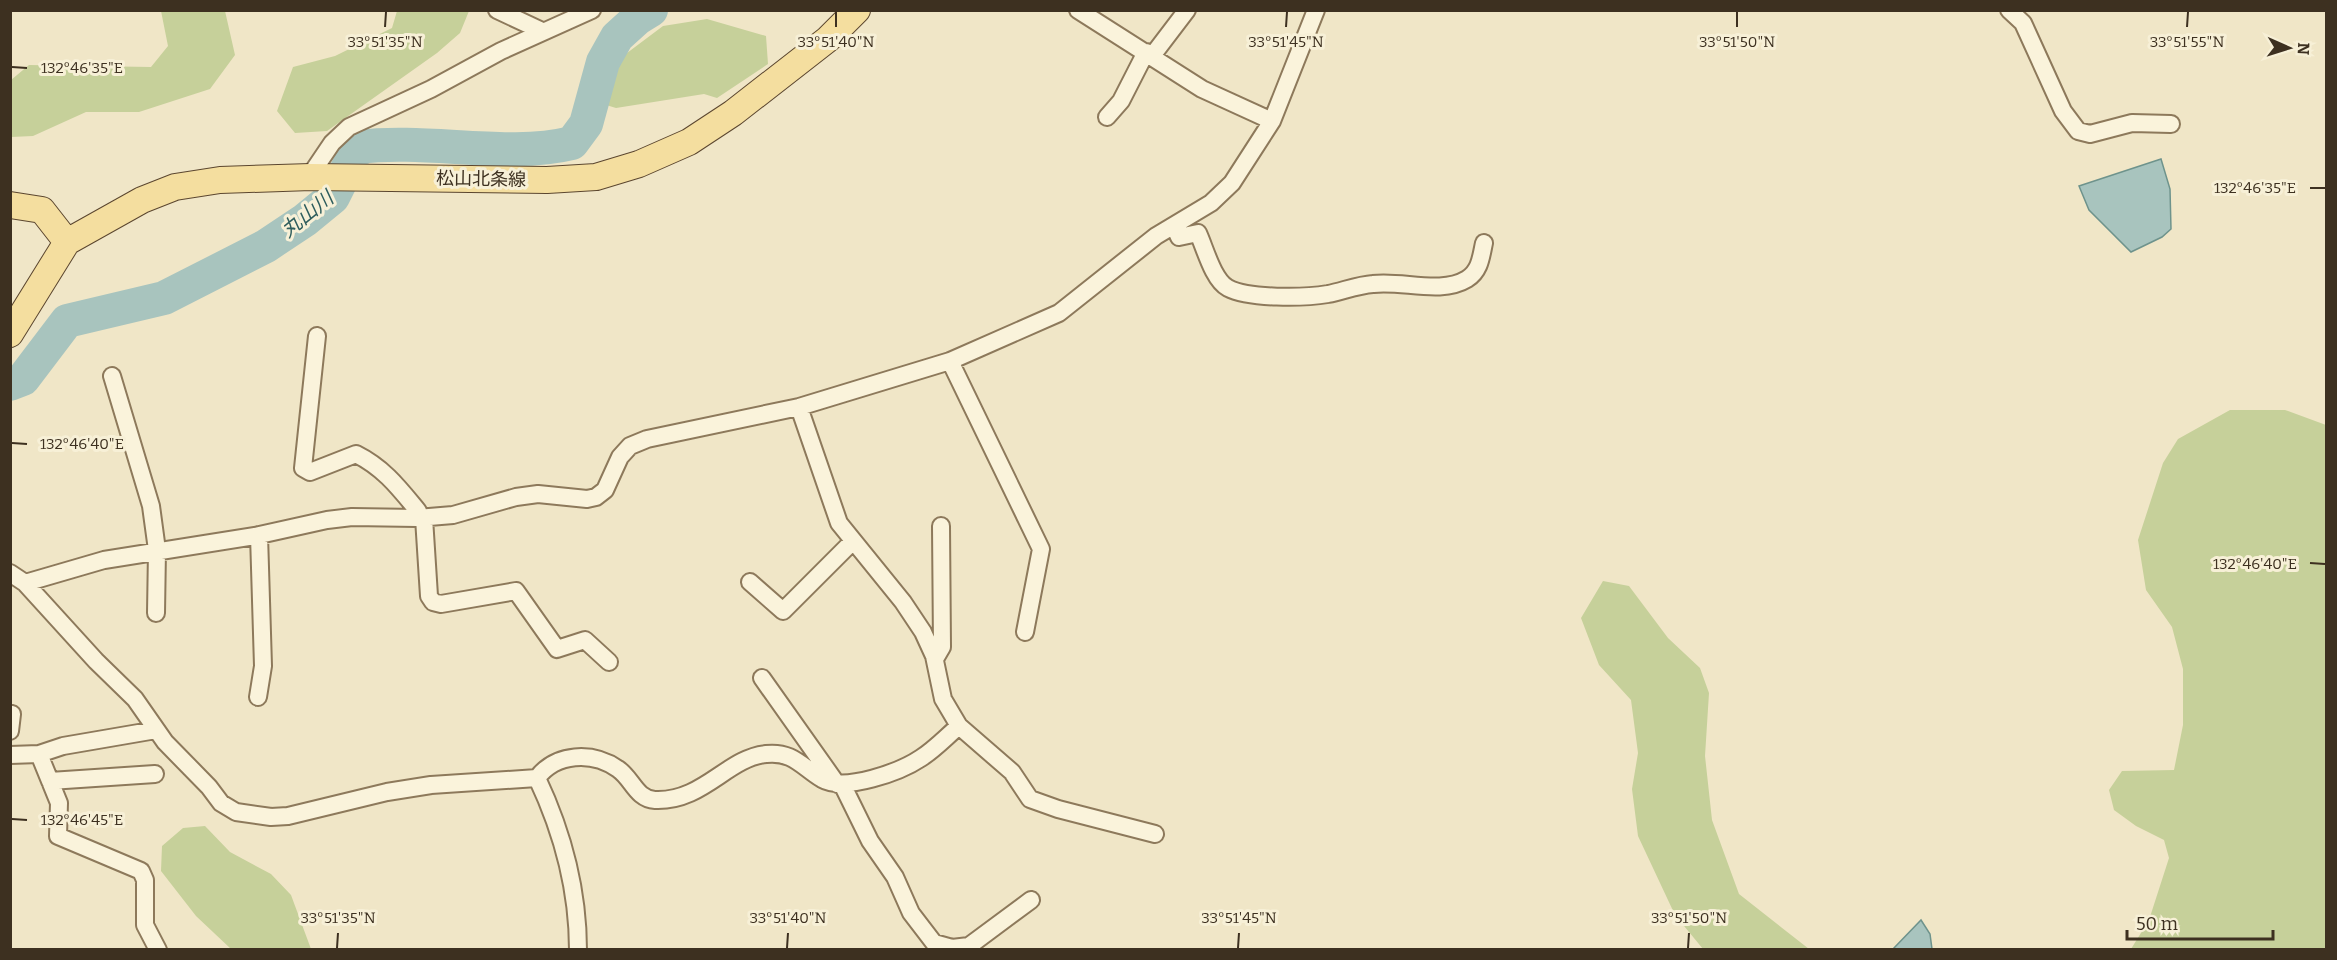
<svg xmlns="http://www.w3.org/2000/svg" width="2337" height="960" font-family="Bitter,'Noto Sans JP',serif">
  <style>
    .green { fill: #c6d09a }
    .water { fill: #a8c4be; stroke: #6e938c; stroke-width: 1.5 }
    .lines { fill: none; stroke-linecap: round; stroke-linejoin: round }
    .river { stroke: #a8c4be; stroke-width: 34 }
    .street-casing { stroke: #8d795b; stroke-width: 20 }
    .primary-casing { stroke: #5b462f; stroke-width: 28 }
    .street { stroke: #faf3db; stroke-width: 16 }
    .primary { stroke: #f4de9f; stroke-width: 26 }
    .ticks { fill: none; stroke: #3d3020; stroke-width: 2 }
    .labels { text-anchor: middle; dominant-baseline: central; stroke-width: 6; stroke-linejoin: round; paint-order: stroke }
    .street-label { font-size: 18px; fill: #3d3020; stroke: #f7f0d7 }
    .water-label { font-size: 20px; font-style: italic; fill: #2e5d5d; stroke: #f7f0d7 }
    .ticks-label { font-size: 15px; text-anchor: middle; fill: #3d3020; stroke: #f7f0d7; stroke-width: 6; stroke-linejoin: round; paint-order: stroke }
  </style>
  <rect width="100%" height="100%" fill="#f0e6c7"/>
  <path class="green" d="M 161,11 L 225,11 L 235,55 L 210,89 L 139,112 L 86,112 L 33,136 L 11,137 L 11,80 L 29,65 L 151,67 L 168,46 Z
    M 397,11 L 469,11 L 460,33 L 437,53 L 327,131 L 295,133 L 277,111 L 293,67 L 335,56 L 392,28 Z
    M 707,19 L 766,36 L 768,64 L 717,98 L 704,94 L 616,108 L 593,101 L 623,56 L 663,26 Z
    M 2230,410 L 2285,410 L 2326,425 L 2326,949 L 2131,949 L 2149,920 L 2169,858 L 2164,840 L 2136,826 L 2114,810 L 2109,790 L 2122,771 L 2174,770 L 2183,725 L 2183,669 L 2172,627 L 2146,590 L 2138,540 L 2163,463 L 2178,439 Z
    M 1603,581 L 1629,586 L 1668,638 L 1700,668 L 1709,693 L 1705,756 L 1712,820 L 1739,894 L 1809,949 L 1703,949 L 1675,915 L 1638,836 L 1632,789 L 1638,753 L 1631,700 L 1599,665 L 1581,618 Z
    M 205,826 L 230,852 L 271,874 L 291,895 L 311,949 L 231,949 L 196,916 L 161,871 L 162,846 L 183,828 Z"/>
  <path class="water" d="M 2161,159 L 2170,189 L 2171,229 L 2162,237 L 2131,252 L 2089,210 L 2079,186 Z
    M 1921,920 L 1930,934 L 1932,949 L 1893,949 Z"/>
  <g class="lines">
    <path class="river" d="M 10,384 L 23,379 L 67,321 L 164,298 L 266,246 L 305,220 L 333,197 L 358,147 C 428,138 507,159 572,143 L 586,124 L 603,62 L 617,37 L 638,18 L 651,10"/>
    <defs>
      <path id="street" d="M 497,10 L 542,31
        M 1078,10 L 1202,89 L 1272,121
        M 2009,10 L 2023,23 L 2063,111 L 2078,131 L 2090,134 L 2132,123 L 2171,124
        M 1152,56 L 1187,10
        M 1107,117 L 1121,101 L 1146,52
        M 309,177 L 332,143 L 349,127 L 431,89 L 501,51 L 592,10
        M 1174,226 L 1179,237 L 1198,233 C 1205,248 1213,280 1228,288 C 1249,299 1304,298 1328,294 C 1343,291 1358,285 1373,284 C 1402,280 1441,295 1467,279 C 1480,271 1481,257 1484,243
        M 317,336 L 303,468 L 310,472 L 356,454 C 384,468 399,488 418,511 L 417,518
        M 950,361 L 1041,549 L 1025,632
        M 112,376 L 151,506 L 157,550 L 156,613
        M 424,518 L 429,596 L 433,602 L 441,604 L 516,591 L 557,649 L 585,640 L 609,662
        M 10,573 L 25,583 L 96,661 L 135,699 L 165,742 L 209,787 L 221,803 L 236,812 L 271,817 L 288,816 L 387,792 L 431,785 L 537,778 C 556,753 592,751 618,769 C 632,778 636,799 655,800 C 703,802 727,758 766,754 C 793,751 802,767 822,779 C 845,792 900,772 921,758 C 935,749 946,737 959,726 L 943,699 L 934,656 L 923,632 L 903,602 L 839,523 L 799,407
        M 750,582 L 783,611 L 852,542
        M 25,583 L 104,560 L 255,536 L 327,520 L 352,517 L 417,518 L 453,515 L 516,497 L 538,494 L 587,499 L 596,497 L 605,490 L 620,457 L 630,446 L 647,439 L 799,407 L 950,361 L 1059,313 L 1156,236 L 1211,203 L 1232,183 L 1272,121 L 1316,10
        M 935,659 L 942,647 L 941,526
        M 762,678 L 837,784
        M 258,697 L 263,666 L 259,535
        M 959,726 L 1012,772 L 1030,799 L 1058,809 L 1155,834
        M 10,731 L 12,714
        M 39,754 L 59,803 L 58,836 L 141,871 L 145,880 L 145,925 L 158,950
        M 10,755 L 39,754 L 63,746 L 156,730
        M 537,778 C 563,833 578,889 578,950
        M 50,781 L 155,774
        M 842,784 L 870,841 L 895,877 L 911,913 L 934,943 L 952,948 L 969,946 L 1031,900"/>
      <path id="primary" d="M 10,205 L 42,210 L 67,242
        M 10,334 L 67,242 L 142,200 L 175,187 L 220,180 L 311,177 L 547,180 L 596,177 L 639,164 L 689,142 L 733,113 L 828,39 L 857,10"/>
    </defs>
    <use href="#street" class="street-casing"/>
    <use href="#primary" class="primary-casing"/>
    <use href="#street" class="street"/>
    <use href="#primary" class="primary"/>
  </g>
  <path class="ticks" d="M 385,27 L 386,12M 836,27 L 836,12M 1286,27 L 1287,12M 1737,27 L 1737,12M 2187,27 L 2188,12M 12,67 L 27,68M 2310,188 L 2325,188M 12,443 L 27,444M 2310,563 L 2325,564M 12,819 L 27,820M 337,948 L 338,933M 787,948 L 788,933M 1238,948 L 1239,933M 1688,948 L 1689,933"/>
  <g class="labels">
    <g class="street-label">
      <text transform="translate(481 179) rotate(1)">松山北条線</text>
    </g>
    <g class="water-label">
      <text transform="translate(307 214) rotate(-39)">丸山川</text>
    </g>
  </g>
  <g class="ticks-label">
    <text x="385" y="47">33°51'35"N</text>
    <text x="836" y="47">33°51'40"N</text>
    <text x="1286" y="47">33°51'45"N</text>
    <text x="1737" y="47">33°51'50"N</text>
    <text x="2187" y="47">33°51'55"N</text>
    <text x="82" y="73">132°46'35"E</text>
    <text x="2255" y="193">132°46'35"E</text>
    <text x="82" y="449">132°46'40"E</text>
    <text x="2255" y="569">132°46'40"E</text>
    <text x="82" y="825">132°46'45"E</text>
    <text x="338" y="923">33°51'35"N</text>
    <text x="788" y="923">33°51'40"N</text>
    <text x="1239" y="923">33°51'45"N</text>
    <text x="1689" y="923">33°51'50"N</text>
  </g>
  <rect width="2337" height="960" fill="none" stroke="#3d3020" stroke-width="24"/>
  <g transform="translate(2289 48) rotate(93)" stroke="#f7f0d7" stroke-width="4.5" paint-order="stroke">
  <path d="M0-4.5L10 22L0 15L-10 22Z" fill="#3d3020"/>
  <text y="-9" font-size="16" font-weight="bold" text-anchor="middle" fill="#3d3020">N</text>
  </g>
  <path d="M2127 930v9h146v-9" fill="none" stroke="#3d3020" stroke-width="3"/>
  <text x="2136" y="930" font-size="18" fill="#3d3020" stroke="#f7f0d7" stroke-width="4.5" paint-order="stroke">50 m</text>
</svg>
